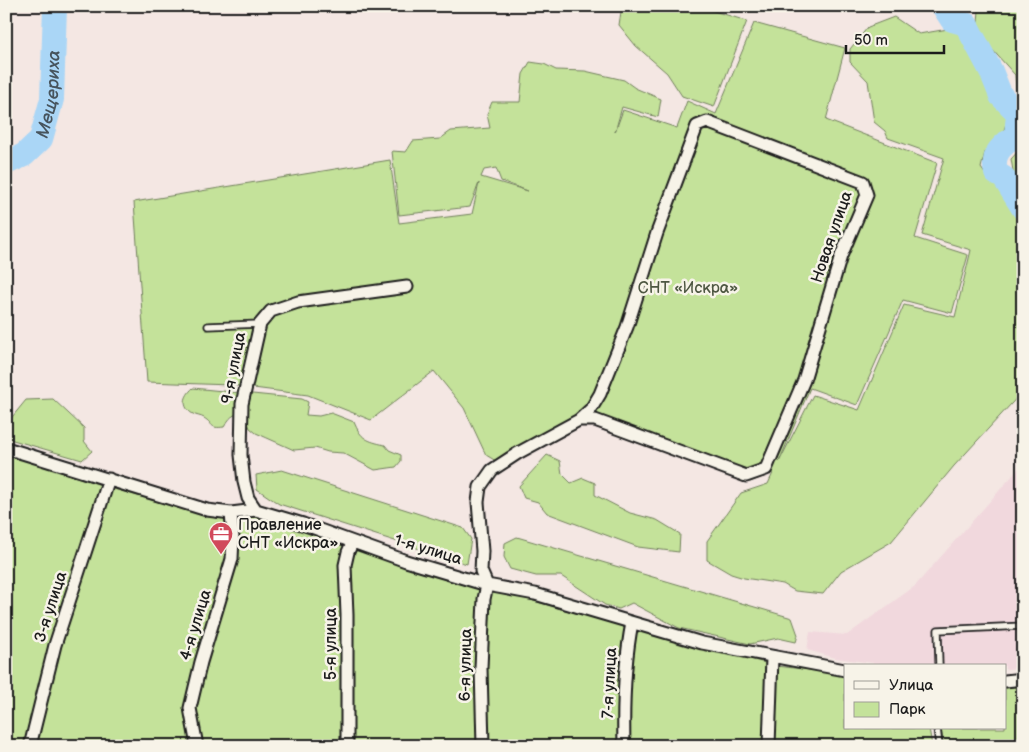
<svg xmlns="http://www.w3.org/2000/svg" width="1029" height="752" font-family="'Balsamiq Sans',sans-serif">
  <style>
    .built { fill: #f1d8dd }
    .green { fill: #c4e29a; stroke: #707f5b; fill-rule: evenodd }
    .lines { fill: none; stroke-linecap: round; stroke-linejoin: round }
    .river { stroke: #aad6f6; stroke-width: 24 }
    .service-casing { stroke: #1c1c1c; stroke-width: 9 }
    .minor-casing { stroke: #1c1c1c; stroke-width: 15 }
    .service { stroke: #f7f3e8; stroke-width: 5.5 }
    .minor { stroke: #f7f3e8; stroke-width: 11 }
    .labels { text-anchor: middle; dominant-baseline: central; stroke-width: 5; stroke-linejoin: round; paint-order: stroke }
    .street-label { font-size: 16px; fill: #1c1c1c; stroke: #f7f3e8 }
    .park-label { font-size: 16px; fill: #4e5742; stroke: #f7f3e8 }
    .poi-label { font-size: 16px; fill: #1c1c1c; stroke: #f7f3e8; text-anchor: start }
    .water-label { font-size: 18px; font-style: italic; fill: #47545d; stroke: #f7f3e8 }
  </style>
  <rect width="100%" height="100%" fill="#f4e7e3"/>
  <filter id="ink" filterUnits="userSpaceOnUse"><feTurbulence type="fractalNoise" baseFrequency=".02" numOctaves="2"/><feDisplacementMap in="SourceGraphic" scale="10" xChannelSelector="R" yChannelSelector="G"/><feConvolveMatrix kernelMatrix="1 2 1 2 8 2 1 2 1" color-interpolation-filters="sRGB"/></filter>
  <g filter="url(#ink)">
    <path class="built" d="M 1021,466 L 1023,466 L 1023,668 L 1005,669 L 1005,666 L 896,666 L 836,658 L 807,650 L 810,632 L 847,635 L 915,586 Z"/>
    <path class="green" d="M 626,6 L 666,6 L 707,9 L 747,21 L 714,107 L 682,96 L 667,73 L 636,46 L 619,25 L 621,12 Z
      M 988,6 L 1023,6 L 1021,38 L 1023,40 L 1023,99 L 1016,90 L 1015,75 L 989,46 L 978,23 L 979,10 Z
      M 894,17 L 919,34 L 948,29 L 961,32 L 998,103 L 1009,114 L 1003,133 L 985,152 L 981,168 L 990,181 L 1002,185 C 1008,197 1012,208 1023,215 L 1023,391 L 954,466 L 891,542 L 841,571 L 823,594 L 795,591 L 783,584 L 744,578 L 731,574 L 707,560 L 707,541 L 741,493 L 768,484 L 773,473 L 750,482 L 586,420 L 506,467 L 486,455 L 464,408 L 434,371 L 371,420 L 308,395 L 230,385 L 147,382 L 134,202 L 390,160 L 399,223 L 472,214 L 479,183 L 470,207 L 399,215 L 392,151 L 406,152 L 413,141 L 440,139 L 451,131 L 490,128 L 487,114 L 492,102 L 520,102 L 523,74 L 530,62 L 544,64 L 556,70 L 585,71 L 624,80 L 635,88 L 661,99 L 658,117 L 622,107 L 615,132 L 623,110 L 677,128 L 687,101 L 716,114 L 754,23 L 845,48 L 826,120 L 937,163 L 915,238 L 968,255 L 952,313 L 903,300 L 857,405 L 810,388 L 779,462 L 813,395 L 859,410 L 904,305 L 955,317 L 971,250 L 922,235 L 944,158 L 888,138 L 885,131 L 874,122 L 868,81 L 850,62 L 850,49 L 868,27 ZM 496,168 L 501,181 L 528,191 L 481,177 L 484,170 Z
      M 1023,146 L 1023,184 L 1014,176 L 1011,159 Z
      M 193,388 L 302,399 L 308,402 L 306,415 L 319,416 L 331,413 L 354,422 C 361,439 367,441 385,445 L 389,450 L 401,455 L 401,461 L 396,467 L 375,470 L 343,453 L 328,452 L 315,448 L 294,450 L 256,433 L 250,428 L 244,414 C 232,413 230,418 224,427 C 209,429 214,424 204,418 C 201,416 197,416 193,414 C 181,407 184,396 193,388 Z
      M 53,399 L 84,428 L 84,441 L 92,451 L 82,460 L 6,438 L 6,422 L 8,422 L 26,400 Z
      M 6,454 L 110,488 L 215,518 L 253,517 L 495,590 L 633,629 L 777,666 L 845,674 L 845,728 L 929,728 L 932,746 L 6,746 Z
      M 547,455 L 560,461 L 562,474 L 571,483 L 583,478 L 595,483 L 595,495 L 630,513 L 657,520 L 680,534 L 679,552 L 638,547 L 547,513 L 538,502 L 524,498 L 519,486 Z
      M 282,470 L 463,528 L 471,539 L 467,564 L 279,504 L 257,489 L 256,475 Z
      M 517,537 L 792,618 L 798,635 L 796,642 L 778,638 L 750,644 L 679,628 L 632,603 L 619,609 L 605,605 L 561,576 L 536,576 L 510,569 L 504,557 L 505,543 Z
      M 1023,686 L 1023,746 L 944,746 L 941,728 L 1005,728 L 1005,688 Z"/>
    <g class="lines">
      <g class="river">
        <path d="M 943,6 L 952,20 L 966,24 L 991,71 L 1001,96 L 1018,113 L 1016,135 C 1002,146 991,153 996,173 L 1004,178 L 1023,208"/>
        <path id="s1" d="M 6,163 L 24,155 L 41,139 L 52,99 L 55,6"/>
      </g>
      <defs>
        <path id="service" d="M 208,326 L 260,324
          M 939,666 L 938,630 L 1023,626
          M 937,728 L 939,746"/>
        <path id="minor" d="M 6,448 L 207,510 L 231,513 L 256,510 L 303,524 L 406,561 L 487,585 L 535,594 L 702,643 L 845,670
          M 256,510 L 248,498 L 244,482 L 241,455 L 242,404 L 260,324 L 271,311 L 298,302 L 407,287
          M 1005,681 L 1023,679
          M 30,746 L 55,645 L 109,479
          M 197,746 L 190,708 L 201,662 L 232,559 L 233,538 L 231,513
          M 347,746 L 347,615 L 345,565 L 348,552 L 352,543
          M 483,746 L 481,668 L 484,599 L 487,585 L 481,571 L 482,551 L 478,502 L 480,487 L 492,470 L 518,453 L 579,420 L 591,409 L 600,394 L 627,327 L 657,233 L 697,126 L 707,122 L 863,182 L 867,195 L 841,256 L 804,380 L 766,469 L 746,476 L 595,420 L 579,420
          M 624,746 C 623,704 624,664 632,623
          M 769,746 L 772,657"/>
      </defs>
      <use href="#service" class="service-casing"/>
      <use href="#minor" class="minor-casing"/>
      <use href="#service" class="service"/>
      <use href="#minor" class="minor"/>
    </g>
  </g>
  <defs>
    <symbol id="office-pin" viewBox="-11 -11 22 30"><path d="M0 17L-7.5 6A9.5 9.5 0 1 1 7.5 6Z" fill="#d1495b" stroke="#f7f3e8"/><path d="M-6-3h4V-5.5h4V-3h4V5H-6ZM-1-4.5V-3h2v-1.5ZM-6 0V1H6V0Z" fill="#fff"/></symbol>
  </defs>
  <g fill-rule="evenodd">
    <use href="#office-pin" x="207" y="520" width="28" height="38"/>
  </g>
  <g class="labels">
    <g class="street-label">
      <text transform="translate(832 237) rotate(-71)">Новая улица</text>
      <text transform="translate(234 368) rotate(-79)">9-я улица</text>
      <text transform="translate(428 550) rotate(17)">1-я улица</text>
      <text transform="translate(51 607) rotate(-72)">3-я улица</text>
      <text transform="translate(196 625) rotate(-73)">4-я улица</text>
      <text transform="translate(331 644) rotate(-90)">5-я улица</text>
      <text transform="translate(466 665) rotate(-89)">6-я улица</text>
      <text transform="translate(610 683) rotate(-87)">7-я улица</text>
    </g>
    <g class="park-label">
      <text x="688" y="288">СНТ «Искра»</text>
    </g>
    <g class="poi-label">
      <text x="238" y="525">Правление<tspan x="238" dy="18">СНТ «Искра»</tspan></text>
    </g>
    <g class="water-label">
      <text stroke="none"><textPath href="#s1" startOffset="89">Мещериха</textPath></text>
    </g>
  </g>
  <rect width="1029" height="752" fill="none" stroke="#f7f3e8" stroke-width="25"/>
  <rect x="12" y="12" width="1004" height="727" fill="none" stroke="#1c1c1c" stroke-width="2" filter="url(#ink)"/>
  <rect x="844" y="664" width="162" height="65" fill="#f7f3e8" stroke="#9f9d96"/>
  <rect x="854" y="681" width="25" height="8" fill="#f7f3e8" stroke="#9f9d96"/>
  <text x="889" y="690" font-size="15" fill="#1c1c1c">Улица</text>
  <rect x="854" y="702" width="25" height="15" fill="#c4e29a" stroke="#9f9d96"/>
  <text x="889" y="714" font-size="15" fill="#1c1c1c">Парк</text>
  <path d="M846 45v8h98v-8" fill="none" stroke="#1c1c1c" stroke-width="2.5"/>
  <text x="854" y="45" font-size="15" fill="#1c1c1c" stroke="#f7f3e8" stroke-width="4" paint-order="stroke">50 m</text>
</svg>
